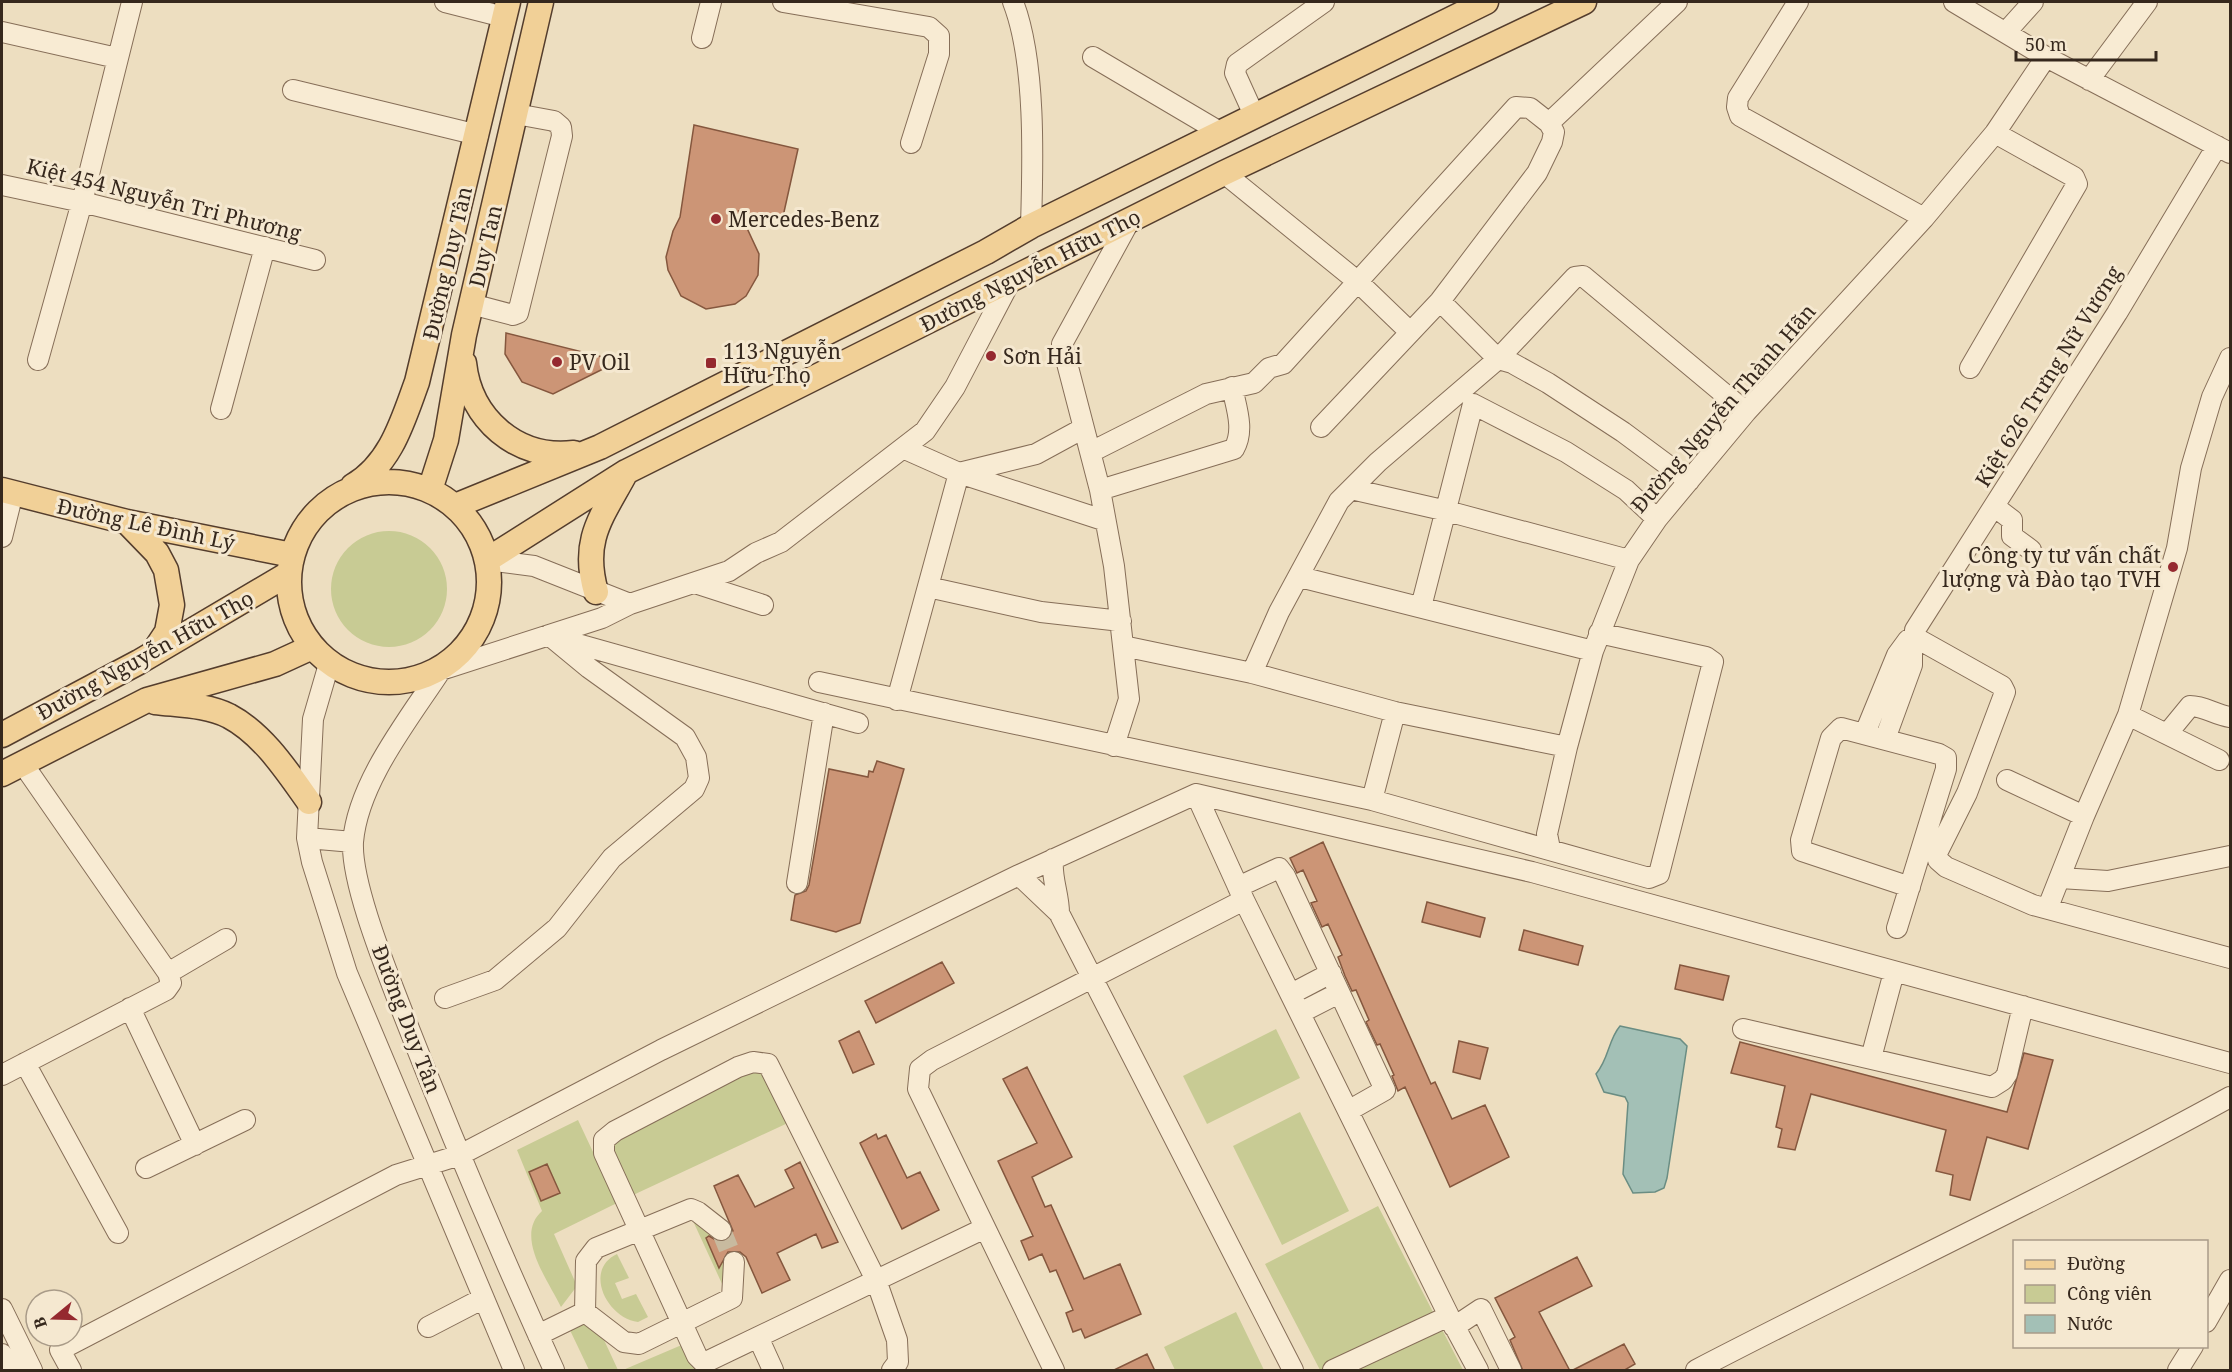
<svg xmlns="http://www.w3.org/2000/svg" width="2232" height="1372" font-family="'Noto Serif',serif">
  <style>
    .green { fill: #c8cb94 }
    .water { fill: #a3c0b6; stroke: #6a8d83; stroke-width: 1.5 }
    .building { fill: #cc9576; stroke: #85573e; stroke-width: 1.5 }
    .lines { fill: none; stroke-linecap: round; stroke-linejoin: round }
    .minor-tunnel { stroke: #c8ba9f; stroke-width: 20; stroke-dasharray: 20 10; stroke-linecap: butt }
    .minor-casing { stroke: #866e58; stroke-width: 22 }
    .major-casing { stroke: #543d2d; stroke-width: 27 }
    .minor { stroke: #f8ebd3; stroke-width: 20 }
    .major { stroke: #f1d097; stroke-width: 24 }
    .poi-dot { fill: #95292f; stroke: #f5e8d0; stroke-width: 2 }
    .labels { text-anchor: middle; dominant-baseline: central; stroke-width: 6; stroke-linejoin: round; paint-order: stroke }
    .street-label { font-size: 21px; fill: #36281d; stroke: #f5e8d0 }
    .poi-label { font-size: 21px; fill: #36281d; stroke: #f5e8d0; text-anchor: start }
  </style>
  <rect width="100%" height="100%" fill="#eddec0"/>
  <path class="green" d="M331 589a58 58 0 1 1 116 0a58 58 0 1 1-116 0Z
    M 1276,1029 L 1300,1078 L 1207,1124 L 1183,1076 Z
    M 762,1070 L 790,1122 L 631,1196 L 612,1151 L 617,1138 L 747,1072 Z
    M 1300,1112 L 1349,1211 L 1282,1245 L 1233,1146 Z
    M 578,1120 L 617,1203 L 554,1234 L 577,1286 L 561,1307 C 548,1280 514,1236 542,1211 L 517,1150 Z
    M 1378,1206 L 1463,1370 L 1320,1370 L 1265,1264 Z
    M 693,1221 C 717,1228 730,1265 723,1286 Z
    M 617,1254 L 629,1278 L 615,1283 L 622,1299 L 636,1294 L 648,1317 L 638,1322 C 607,1318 583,1270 617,1254 Z
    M 1236,1312 L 1264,1370 L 1175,1370 L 1164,1347 Z
    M 582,1322 L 598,1327 L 618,1370 L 589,1370 L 568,1326 Z
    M 684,1344 L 696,1370 L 623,1370 Z"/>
  <path class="water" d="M 1620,1026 L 1680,1039 L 1687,1046 L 1667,1178 L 1664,1188 L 1655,1192 L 1633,1193 L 1623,1174 L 1628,1103 L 1625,1097 L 1604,1092 L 1596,1074 C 1609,1059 1608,1040 1620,1026 Z"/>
  <path class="building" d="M 694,125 L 798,149 L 782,221 L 739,211 L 759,254 L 758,275 L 746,296 L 735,304 L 706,309 L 681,296 L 668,270 L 666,257 L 673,231 L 680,217 Z
    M 506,333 L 603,357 L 605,368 L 553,394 L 522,382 L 505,354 Z
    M 877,761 L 904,769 L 860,923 L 836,932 L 791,920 L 795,895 L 806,891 L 809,885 L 829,769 L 868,777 L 869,771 L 873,772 Z
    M 1323,842 L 1431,1084 L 1435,1082 L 1452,1119 L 1485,1105 L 1509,1157 L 1450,1187 L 1405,1087 L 1398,1091 L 1392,1076 L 1394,1075 L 1380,1044 L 1377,1045 L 1366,1022 L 1369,1020 L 1356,990 L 1352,991 L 1345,976 L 1338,957 L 1342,955 L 1328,924 L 1322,927 L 1311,903 L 1317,901 L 1303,870 L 1297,873 L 1290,858 Z
    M 1427,902 L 1485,918 L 1480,937 L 1422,922 Z
    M 1524,930 L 1583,946 L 1578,965 L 1519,950 Z
    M 942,962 L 954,983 L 876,1023 L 865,1001 Z
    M 1680,965 L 1729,976 L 1723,1000 L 1675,989 Z
    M 859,1031 L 874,1064 L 853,1073 L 839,1041 Z
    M 1459,1041 L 1488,1048 L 1480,1079 L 1453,1072 Z
    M 1740,1042 L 2007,1112 L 2024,1053 L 2053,1060 L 2028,1149 L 1987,1137 L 1970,1200 L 1950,1195 L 1953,1175 L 1936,1171 L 1946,1130 L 1811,1094 L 1795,1150 L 1778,1147 L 1782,1129 L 1776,1127 L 1785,1086 L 1731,1073 Z
    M 1027,1067 L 1072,1157 L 1032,1177 L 1045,1207 L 1051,1205 L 1084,1279 L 1120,1264 L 1141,1314 L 1085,1338 L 1081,1329 L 1073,1332 L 1066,1313 L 1073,1310 L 1056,1270 L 1050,1272 L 1042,1254 L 1029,1260 L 1021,1241 L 1033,1236 L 998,1161 L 1037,1143 L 1003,1079 Z
    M 876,1134 L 878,1139 L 886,1135 L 907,1178 L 920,1172 L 939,1210 L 902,1229 L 860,1143 Z
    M 800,1162 L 838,1242 L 822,1248 L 816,1234 L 777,1253 L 790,1280 L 762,1293 L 746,1257 L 740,1252 L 728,1252 L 719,1268 L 706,1238 L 709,1236 L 719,1242 L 725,1241 L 733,1231 L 714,1186 L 738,1175 L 755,1207 L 794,1188 L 785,1170 Z
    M 547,1164 L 560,1193 L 541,1201 L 529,1172 Z
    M 1577,1257 L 1592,1286 L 1539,1312 L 1570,1371 L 1523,1371 L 1510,1340 L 1515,1337 L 1495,1298 Z
    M 1624,1344 L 1635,1364 L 1623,1371 L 1571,1371 Z
    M 1147,1354 L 1155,1371 L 1112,1371 Z"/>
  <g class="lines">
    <path class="minor-tunnel" d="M 721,1230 L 734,1262"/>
    <defs>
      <path id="minor" d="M 445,2 L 504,17
        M 783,2 L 929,27 L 939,36 L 939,54 L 911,143
        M 1013,2 C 1036,61 1033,161 1031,226
        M 1798,2 L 1738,98 L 1737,107 L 1740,116 L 1924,218
        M 1954,2 L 2046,57 L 2230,153
        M 2,32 L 117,58
        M 2006,32 L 2033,2
        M 702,38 L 711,2
        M 1093,57 L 1220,132
        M 2089,80 L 2147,2
        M 293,90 L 478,135
        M 1254,115 L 1235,73 L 1237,64 L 1324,2
        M 1549,123 L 1677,2
        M 1224,173 L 1357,281 L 1410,332
        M 2,185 L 82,202 L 315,260
        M 1440,301 L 1498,359 L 1512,363 L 1548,383 L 1623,432 L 1689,481
        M 471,304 L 513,315 L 518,313 L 562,136 L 561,127 L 554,121 L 516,114
        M 38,360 L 82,202 L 132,2
        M 1970,368 L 2077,184 L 2074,177 L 1995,133
        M 221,409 L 265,247
        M 905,449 L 959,473 L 1103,520
        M 1091,452 L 1206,394 L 1254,383 L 1269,368 L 1283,364 L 1516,107 L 1530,108 L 1549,123 L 1554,132 L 1552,142 L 1537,173 L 1440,301 L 1321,427
        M 959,473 L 1036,454 L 1082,429
        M 1351,489 L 1447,511 L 1629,560
        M 1100,490 L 1234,449 C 1245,430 1236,407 1232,387
        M 1995,507 L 2012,520 L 2012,536 L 2031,550
        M 2,537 L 13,493
        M 487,560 L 534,566 L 630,604
        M 1300,577 L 1593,651
        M 695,583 L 763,605
        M 928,587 L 1041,612 L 1121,621
        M 1421,607 L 1473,404 L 1566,452 L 1626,490 L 1657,519
        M 1915,630 L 2117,313 L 2217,146
        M 560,639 L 858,723
        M 1918,639 L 2002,686 L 2005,692 L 1967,793 L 1937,853 L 1938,860 L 1946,867 L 2033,905 L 2230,958
        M 1123,646 L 1252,673 L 1395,712 L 1567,747
        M 329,664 L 313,719 L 307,838 L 312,862 L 347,973 L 514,1370
        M 1252,673 L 1279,612 L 1339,501 L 1378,462 L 1498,359 L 1575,277 L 1583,276 L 1746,412
        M 819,682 L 1372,800 L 1649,878 L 1659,874 L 1713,662 L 1706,657 L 1599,633
        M 897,700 L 959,473
        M 2128,715 L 2219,760
        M 1865,733 L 1897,655 L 1908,640
        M 2167,734 L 2190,706 C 2205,706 2215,715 2230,717
        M 1885,739 L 1912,665 L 1912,642
        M 1114,746 L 1129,699 L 1114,566 L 1100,490 L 1062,344 L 1130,220
        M 2007,780 L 2084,816
        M 1196,794 L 1244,900 L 1449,1316 L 1478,1370
        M 1372,800 L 1395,712
        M 307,838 L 353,842
        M 1550,849 L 1547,834 L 1567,747 L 1593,651 L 1629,560 L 1657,519 L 1746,412 L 1924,218 L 1995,133 L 2046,57
        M 1053,859 C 1051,878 1059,894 1059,913 L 1293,1370
        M 1019,875 L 1059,913
        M 2060,878 L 2108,881 L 2230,856
        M 797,883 L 824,713
        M 1238,887 L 1279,868 L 1285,876 L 1385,1090 L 1348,1111
        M 2048,907 L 2084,816 L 2128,715 L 2177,548 L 2191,468 L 2212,397 L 2230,358
        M 1897,928 L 1946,769 L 1946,758 L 1939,754 L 1841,728 L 1831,738 L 1801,840 L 1802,851 L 1910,887
        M 168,973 L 226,939
        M 1291,994 L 1331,973
        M 445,998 L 495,980 L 557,928 L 612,858 L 694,789 L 699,778 L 696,757 L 685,737 L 589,668 L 549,635
        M 130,1008 L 195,1145
        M 1300,1013 L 1339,993
        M 1743,1029 L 1992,1087 L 2003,1080 L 2007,1074 L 2023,1006
        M 1871,1058 L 1894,972
        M 25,1063 L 118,1233
        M 2,1075 L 166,990 L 171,983 L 168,973 L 23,764
        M 146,1168 L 245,1120
        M 2,1309 L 32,1370
        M 585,1312 L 586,1261 L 596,1248 L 691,1209 L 698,1212 L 721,1230
        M 2206,1322 L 2230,1280
        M 428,1327 L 482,1299
        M 1454,1327 L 1481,1309 L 1511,1370
        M 538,1335 L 585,1312 L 624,1342 L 639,1344 L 732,1298 L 734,1262
        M 758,1337 L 773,1370
        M 2,1354 L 10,1370
        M 71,1370 L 60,1350 L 396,1175 L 460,1155 L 661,1050 L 1019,875 L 1196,794 L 1532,872 L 2230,1063
        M 554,1370 C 499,1249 447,1127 399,1003 C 384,964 351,882 353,842 C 358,782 409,719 441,670 L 602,618 L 630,604 L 729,571 L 756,553 L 781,542 L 925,431 L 955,387 L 1012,278
        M 892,1370 L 898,1362 L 897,1340 L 876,1280 L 768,1064 L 753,1062 L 738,1067 L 615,1131 L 604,1140 L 604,1153 L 697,1356 L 704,1363 L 985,1228
        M 1054,1370 L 918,1089 L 920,1069 L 932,1060 L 1244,900
        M 1333,1370 L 1449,1316
        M 1696,1370 C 1873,1278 2055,1193 2230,1097
        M 2178,1370 L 2193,1346"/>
      <path id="major" d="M 464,363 C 470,419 517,460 574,453
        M289 582a100 100 0 1 1 200 0a100 100 0 1 1-200 0Z
        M 353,486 C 391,464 403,420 417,382 L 508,2
        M 2,490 L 127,522 L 292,555
        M 430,490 L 446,440 L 464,335 L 541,2
        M 455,506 L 600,447 L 986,252 L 1031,226 L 1486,2
        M 127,522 L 157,553 L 166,570 L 172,605 L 167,632 L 153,653
        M 487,560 L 626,472 L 1224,173 L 1584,2
        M 596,592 C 581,539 602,517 626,472
        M 155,702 C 180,705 207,705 229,716 C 263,734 287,771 309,802
        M 2,735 L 139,662 L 288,574
        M 2,774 L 147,700 L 275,664 L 312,647"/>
    </defs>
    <use href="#minor" class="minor-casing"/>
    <use href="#major" class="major-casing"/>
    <use href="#minor" class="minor"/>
    <use href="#major" class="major"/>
  </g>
  <g class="poi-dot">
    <circle cx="716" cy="219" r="6"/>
    <circle cx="991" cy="356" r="6"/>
    <circle cx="557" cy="362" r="6"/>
    <rect x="705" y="357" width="12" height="12" rx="3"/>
    <circle cx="2173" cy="567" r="6"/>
  </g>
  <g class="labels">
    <g class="street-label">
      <text transform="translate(164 199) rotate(14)">Kiệt 454 Nguyễn Tri Phương</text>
      <text transform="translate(485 246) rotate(-77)">Duy Tan</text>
      <text transform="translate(447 263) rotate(-77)">Đường Duy Tân</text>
      <text transform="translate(1030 270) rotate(-27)">Đường Nguyễn Hữu Thọ</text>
      <text transform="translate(2048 376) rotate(-58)">Kiệt 626 Trưng Nữ Vương</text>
      <text transform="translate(1723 408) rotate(-49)">Đường Nguyễn Thành Hãn</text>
      <text transform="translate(146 524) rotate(12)">Đường Lê Đình Lý</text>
      <text transform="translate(145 655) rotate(-29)">Đường Nguyễn Hữu Thọ</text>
      <text transform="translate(407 1019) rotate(69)">Đường Duy Tân</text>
    </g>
    <g class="poi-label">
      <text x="728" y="219">Mercedes-Benz</text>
      <text x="723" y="351">113 Nguyễn<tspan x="723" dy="24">Hữu Thọ</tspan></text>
      <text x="1003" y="356">Sơn Hải</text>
      <text x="569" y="362">PV Oil</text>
      <text x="2161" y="555" text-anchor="end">Công ty tư vấn chất<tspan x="2161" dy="24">lượng và Đào tạo TVH</tspan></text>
    </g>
  </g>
  <rect width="2232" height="1372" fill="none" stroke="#36281d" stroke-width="6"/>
  <rect x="2013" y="1240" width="195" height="108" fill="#f5e8d0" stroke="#a99b88" stroke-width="1.5"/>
  <rect x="2025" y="1260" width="30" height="9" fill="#f1d097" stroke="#a99b88" stroke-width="1.5"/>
  <text x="2067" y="1270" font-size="18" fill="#36281d">Đường</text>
  <rect x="2025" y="1285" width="30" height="18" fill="#c8cb94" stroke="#a99b88" stroke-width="1.5"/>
  <text x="2067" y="1300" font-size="18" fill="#36281d">Công viên</text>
  <rect x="2025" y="1315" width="30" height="18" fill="#a3c0b6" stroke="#a99b88" stroke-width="1.5"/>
  <text x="2067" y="1330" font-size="18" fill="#36281d">Nước</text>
  <g transform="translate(54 1318) rotate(251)"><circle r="28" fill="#f5e8d0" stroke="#a99b88" stroke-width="1.5"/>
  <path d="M0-4.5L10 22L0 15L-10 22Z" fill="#95292f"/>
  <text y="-9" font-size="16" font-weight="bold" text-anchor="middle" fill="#36281d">B</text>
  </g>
  <path d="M2016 51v9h140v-9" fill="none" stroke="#36281d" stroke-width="3"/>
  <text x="2025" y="51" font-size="18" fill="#36281d" stroke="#f5e8d0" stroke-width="4.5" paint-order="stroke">50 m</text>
</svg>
